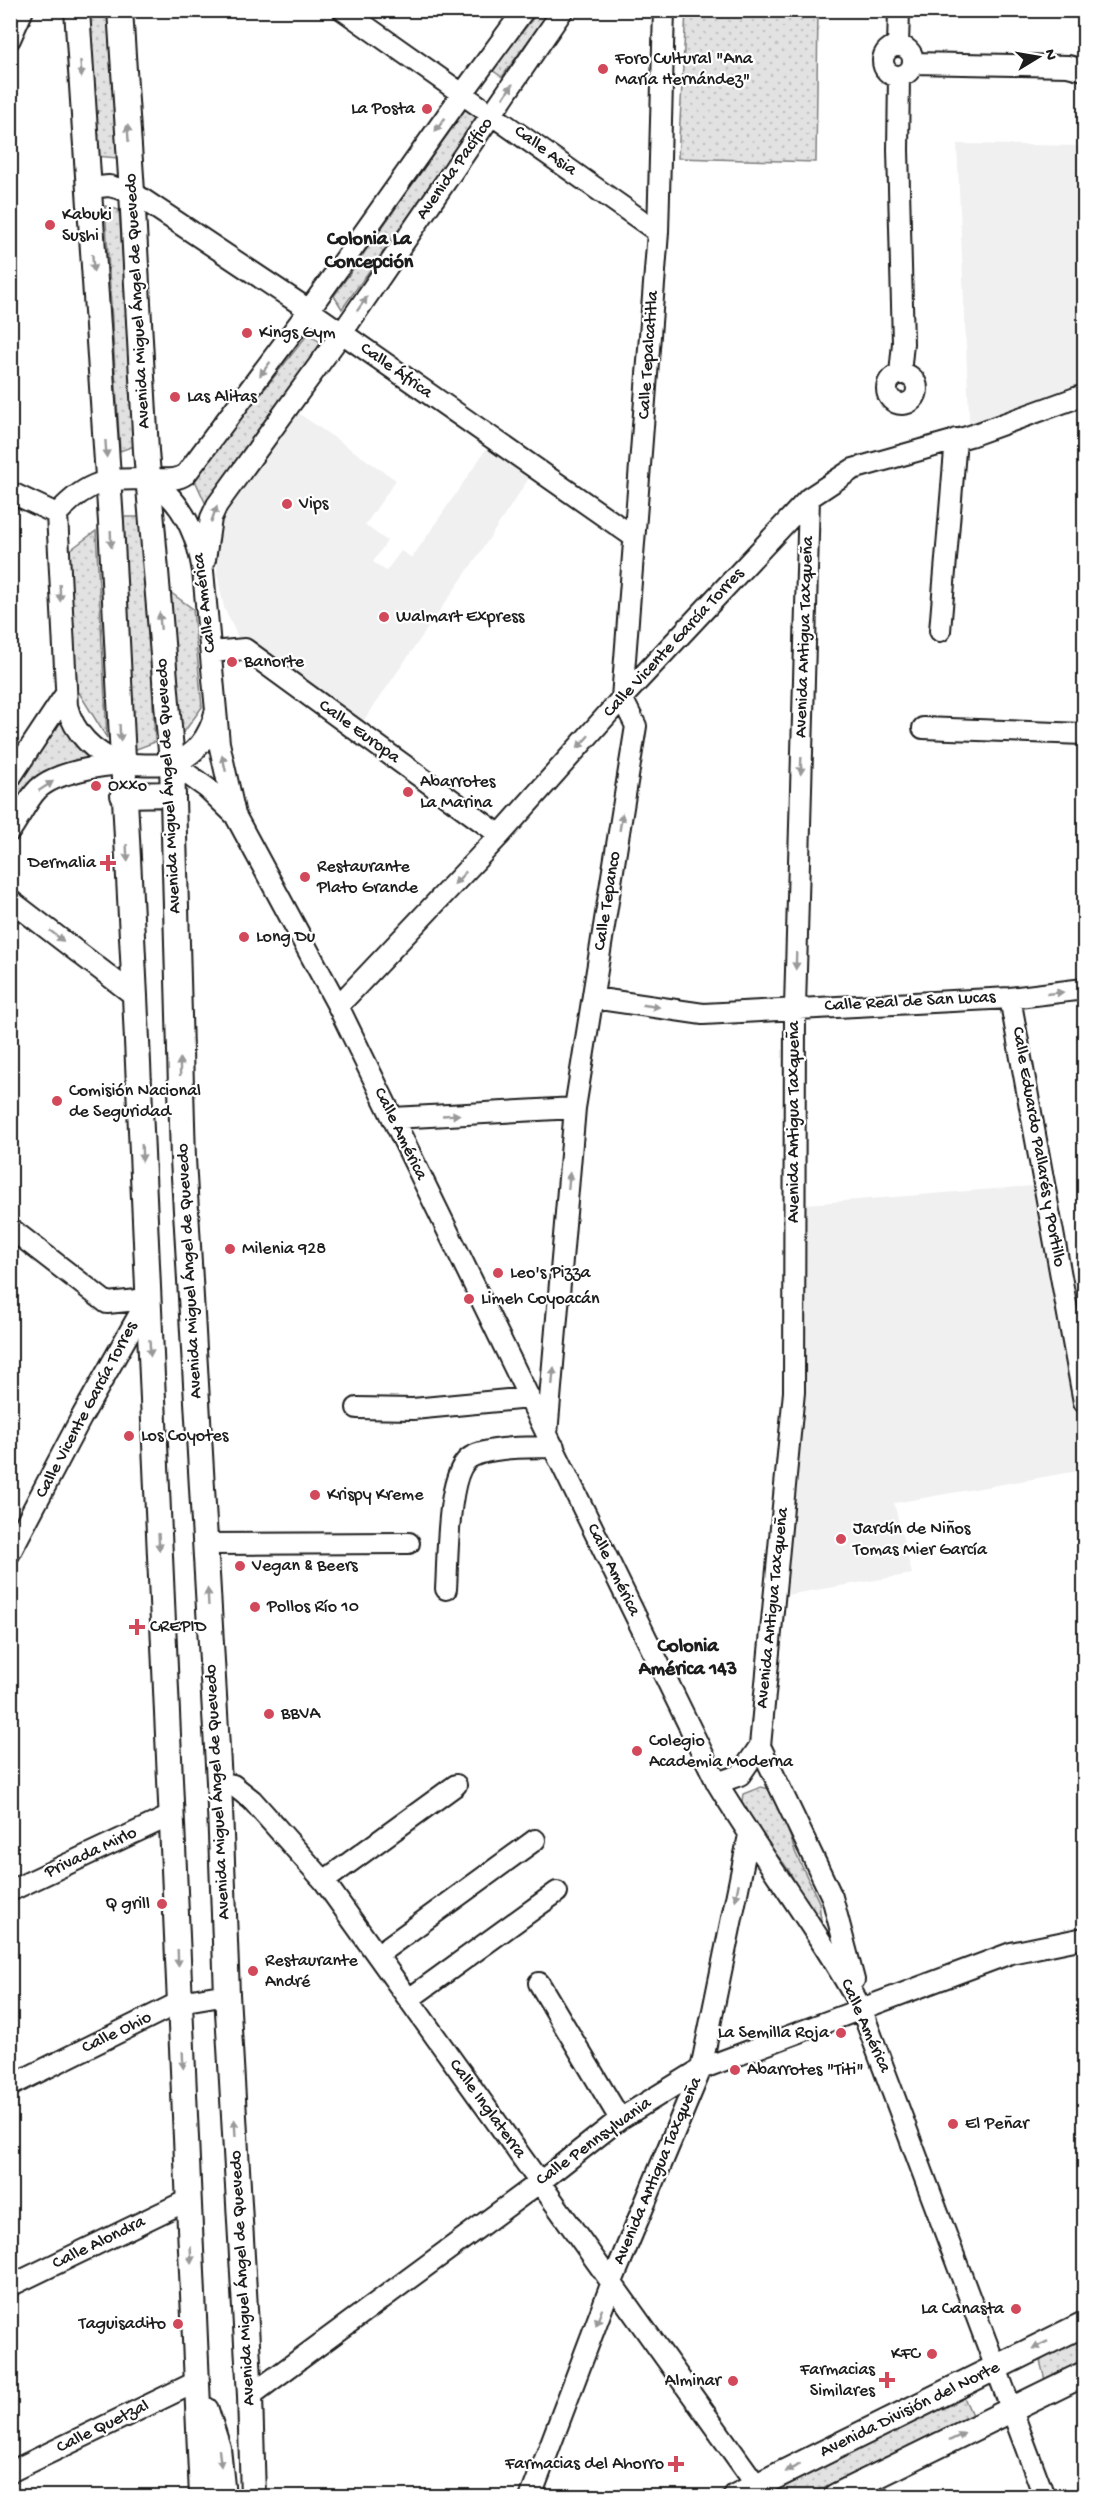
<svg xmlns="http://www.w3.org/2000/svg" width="1095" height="2507" font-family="'Gochi Hand',sans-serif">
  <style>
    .built { fill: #f0f0f0 }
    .grass { fill: url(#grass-dots); stroke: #7f7f7f; stroke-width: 1.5 }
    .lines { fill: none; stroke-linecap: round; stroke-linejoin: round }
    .minor-casing { stroke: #1c1c1c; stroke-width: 24 }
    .major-casing { stroke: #1c1c1c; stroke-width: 28 }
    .minor { stroke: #fff; stroke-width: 20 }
    .major { stroke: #fff; stroke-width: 24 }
    .oneway { fill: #999 }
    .poi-dot { fill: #d1495b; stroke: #fff; stroke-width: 2 }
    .labels { text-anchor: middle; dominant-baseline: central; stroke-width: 4.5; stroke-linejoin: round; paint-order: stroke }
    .poi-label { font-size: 18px; fill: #1c1c1c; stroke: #fff; text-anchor: start }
    .street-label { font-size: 18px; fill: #1c1c1c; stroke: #fff }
    .neighbourhood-label { font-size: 20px; font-weight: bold; fill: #1c1c1c; stroke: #fff }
  </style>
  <defs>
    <pattern id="grass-dots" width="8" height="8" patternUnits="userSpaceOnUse" patternTransform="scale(1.5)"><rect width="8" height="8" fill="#e2e2e2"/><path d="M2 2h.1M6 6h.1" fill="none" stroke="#c1c1c1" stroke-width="1.8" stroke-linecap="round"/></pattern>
  </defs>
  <rect width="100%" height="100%" fill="#fff"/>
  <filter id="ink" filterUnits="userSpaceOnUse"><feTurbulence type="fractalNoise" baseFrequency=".0167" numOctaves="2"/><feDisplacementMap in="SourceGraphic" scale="12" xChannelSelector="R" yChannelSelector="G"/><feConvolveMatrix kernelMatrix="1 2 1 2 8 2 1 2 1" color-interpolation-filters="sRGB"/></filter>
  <g filter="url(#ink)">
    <path class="built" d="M 957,144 L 1084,146 L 1084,395 L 970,436 Z
      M 298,413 L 396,480 L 365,525 L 387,541 L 373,562 L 386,571 L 401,551 L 412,558 L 491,442 L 533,472 L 479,554 L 362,723 L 240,641 L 224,608 L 217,573 L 219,536 L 225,507 Z
      M 1045,1185 L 1084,1401 L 1084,1470 L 894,1503 L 912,1574 L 774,1597 L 794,1205 Z"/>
    <path class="grass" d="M 86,11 L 109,11 L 118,158 L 95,156 Z
      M 539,11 L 550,11 L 502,77 L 492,70 Z
      M 686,11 L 818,11 L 816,162 L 678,158 Z
      M 466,108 L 480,116 L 342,309 L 334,296 Z
      M 105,206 L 119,210 L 137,445 L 120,451 Z
      M 308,334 L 323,344 L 209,511 L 194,478 Z
      M 122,517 L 143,517 L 155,742 L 134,750 Z
      M 96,531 L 107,738 L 73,683 L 66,553 Z
      M 170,592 L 193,609 L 202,707 L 179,739 Z
      M 62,717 L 93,759 L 44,771 L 11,818 L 11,793 Z
      M 761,1787 L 775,1790 L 796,1854 L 819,1902 L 821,1920 C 802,1904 797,1879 782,1861 C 768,1844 753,1834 740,1815 L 743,1794 Z
      M 1084,2336 L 1084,2365 L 1046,2384 L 1039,2357 Z
      M 962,2393 L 972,2415 L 806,2496 L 757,2496 Z"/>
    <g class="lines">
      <defs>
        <path id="minor" d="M 343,10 L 658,232
          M 10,39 L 23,10
          M 898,46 L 899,10
          M883 61a15 15 0 1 1 30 0a15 15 0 1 1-30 0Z
          M 913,63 L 1068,66 L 1084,70
          M 899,76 L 898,150 L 903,343 L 900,374
          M 88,188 L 109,186 L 132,192 L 309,310 L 634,537
          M887 389a15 15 0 1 1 30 0a15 15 0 1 1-30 0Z
          M 148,479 C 182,499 197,534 203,571 L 219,743 L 235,815 L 338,1006 L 717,1783 C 763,1859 818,1930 861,2008 L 1044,2496
          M 10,492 L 57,514
          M 205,560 L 211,518 L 217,505 L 342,333 L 563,10
          M 940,631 L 956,439
          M 211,652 L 245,649 L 500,835
          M 622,698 L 658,232 L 664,10
          M 923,728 L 1084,734
          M 172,763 L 207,788 L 235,815
          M 121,764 C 95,753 74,734 67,706 L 57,514 C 90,478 108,479 154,479 C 166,479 176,481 186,474 L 309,310 L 463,93 L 524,10
          M 10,778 L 65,695
          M 10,831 C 19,819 27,800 38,789 C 56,772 102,765 126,764 C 141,764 158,766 172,763 C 195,758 210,734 215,713
          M 10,900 L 135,996
          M 593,998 L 703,1014 L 1010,998 L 1084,989
          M 1010,998 L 1084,1402
          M 338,1006 L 500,835 L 622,698 L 809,498 L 853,469 L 970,436 L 1084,395
          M 393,1118 L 575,1108
          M 10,1228 L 107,1303 L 148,1299
          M 357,1408 L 413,1409 L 529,1398
          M 547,1434 L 575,1108 L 636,726 L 622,698
          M 205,1544 L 409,1543
          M 10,1553 L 81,1418 L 148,1299
          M 446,1589 C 448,1562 446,1470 471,1457 C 491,1446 531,1448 554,1447
          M 760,1746 L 832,1897 L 854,1980
          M 219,1782 L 233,1785 L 252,1800 L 324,1881 L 757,2486
          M 717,1783 L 740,1775 L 760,1746 L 794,1392 L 795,1007 L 809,498
          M 324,1881 L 456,1785
          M 10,1891 L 172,1815
          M 377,1955 L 535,1840
          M 539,1983 L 620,2119
          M 409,1999 L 557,1892
          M 10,2086 L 180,2002 L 227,1994
          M 10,2286 L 188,2200
          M 250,2396 L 540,2182 L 620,2119 L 701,2069 L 1011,1953 L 1084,1938
          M 10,2472 L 196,2382
          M 531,2496 L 612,2282 L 701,2069 L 749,1835"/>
        <path id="major" d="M 77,10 L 111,522 L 135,996 L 202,2496
          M 120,10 L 132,192 L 146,451 L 172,763 L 183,1159 L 219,1782 L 227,1994 L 250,2396 L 253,2496
          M 123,795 L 173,794
          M 206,2410 L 218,2448 L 223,2496
          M 736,2496 L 1084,2324
          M 836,2496 L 1084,2374"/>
      </defs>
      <use href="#minor" class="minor-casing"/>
      <use href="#major" class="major-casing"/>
      <use href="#minor" class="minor"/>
      <use href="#major" class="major"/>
    </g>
    <defs><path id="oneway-solid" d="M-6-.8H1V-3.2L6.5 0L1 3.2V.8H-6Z" transform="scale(1.5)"/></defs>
    <g class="oneway">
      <use href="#oneway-solid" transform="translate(81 69) rotate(86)"/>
      <use href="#oneway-solid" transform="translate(508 91) rotate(-56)"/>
      <use href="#oneway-solid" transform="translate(440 125) rotate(125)"/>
      <use href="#oneway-solid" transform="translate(128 133) rotate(-94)"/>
      <use href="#oneway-solid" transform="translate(93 263) rotate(86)"/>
      <use href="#oneway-solid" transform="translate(362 304) rotate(-55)"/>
      <use href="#oneway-solid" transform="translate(265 369) rotate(127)"/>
      <use href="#oneway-solid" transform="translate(106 449) rotate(86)"/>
      <use href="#oneway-solid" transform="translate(214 514) rotate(-71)"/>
      <use href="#oneway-solid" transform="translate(111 539) rotate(88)"/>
      <use href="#oneway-solid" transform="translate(60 593) rotate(88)"/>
      <use href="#oneway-solid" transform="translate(160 621) rotate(-95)"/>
      <use href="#oneway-solid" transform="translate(120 733) rotate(87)"/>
      <use href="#oneway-solid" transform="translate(583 742) rotate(132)"/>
      <use href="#oneway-solid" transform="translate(224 763) rotate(-102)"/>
      <use href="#oneway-solid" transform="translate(801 766) rotate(92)"/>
      <use href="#oneway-solid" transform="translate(46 786) rotate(-33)"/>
      <use href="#oneway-solid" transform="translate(621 822) rotate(-81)"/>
      <use href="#oneway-solid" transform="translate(127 853) rotate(87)"/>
      <use href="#oneway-solid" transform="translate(460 878) rotate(133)"/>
      <use href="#oneway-solid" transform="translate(57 936) rotate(38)"/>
      <use href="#oneway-solid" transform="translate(796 961) rotate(92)"/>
      <use href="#oneway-solid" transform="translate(1055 993) rotate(-6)"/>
      <use href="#oneway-solid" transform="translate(651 1006) rotate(8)"/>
      <use href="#oneway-solid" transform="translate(180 1067) rotate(-91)"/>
      <use href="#oneway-solid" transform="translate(451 1115) rotate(-3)"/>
      <use href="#oneway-solid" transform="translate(142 1153) rotate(88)"/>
      <use href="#oneway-solid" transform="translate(569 1181) rotate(-85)"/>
      <use href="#oneway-solid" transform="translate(150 1348) rotate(87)"/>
      <use href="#oneway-solid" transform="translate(553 1376) rotate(-85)"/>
      <use href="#oneway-solid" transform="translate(159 1542) rotate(87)"/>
      <use href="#oneway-solid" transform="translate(208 1597) rotate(-93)"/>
      <use href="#oneway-solid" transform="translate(737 1892) rotate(101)"/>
      <use href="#oneway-solid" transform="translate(178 1958) rotate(88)"/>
      <use href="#oneway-solid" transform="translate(183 2060) rotate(88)"/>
      <use href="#oneway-solid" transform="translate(235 2128) rotate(-93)"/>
      <use href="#oneway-solid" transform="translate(191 2255) rotate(87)"/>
      <use href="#oneway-solid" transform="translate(599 2317) rotate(111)"/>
      <use href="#oneway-solid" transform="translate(1040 2345) rotate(154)"/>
      <use href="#oneway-solid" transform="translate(957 2437) rotate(-26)"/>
      <use href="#oneway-solid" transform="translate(220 2458) rotate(83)"/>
      <use href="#oneway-solid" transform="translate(793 2468) rotate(153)"/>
    </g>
  </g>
  <g class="poi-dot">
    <circle cx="603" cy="69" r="6"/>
    <circle cx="427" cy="109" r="6"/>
    <circle cx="50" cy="225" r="6"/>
    <circle cx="247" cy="333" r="6"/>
    <circle cx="175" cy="397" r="6"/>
    <circle cx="287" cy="504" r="6"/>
    <circle cx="384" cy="617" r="6"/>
    <circle cx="232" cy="662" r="6"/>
    <circle cx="96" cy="786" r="6"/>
    <circle cx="408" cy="792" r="6"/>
    <path d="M105 854h6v6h6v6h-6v6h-6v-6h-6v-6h6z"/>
    <circle cx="305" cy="877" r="6"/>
    <circle cx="244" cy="937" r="6"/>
    <circle cx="57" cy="1101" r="6"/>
    <circle cx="230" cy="1249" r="6"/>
    <circle cx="498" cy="1273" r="6"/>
    <circle cx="469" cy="1299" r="6"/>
    <circle cx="129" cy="1436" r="6"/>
    <circle cx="315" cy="1495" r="6"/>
    <circle cx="841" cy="1539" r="6"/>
    <circle cx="240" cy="1566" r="6"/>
    <circle cx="255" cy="1607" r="6"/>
    <path d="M134 1618h6v6h6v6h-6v6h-6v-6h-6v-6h6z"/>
    <circle cx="269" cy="1714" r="6"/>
    <circle cx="637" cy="1751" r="6"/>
    <circle cx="162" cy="1904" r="6"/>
    <circle cx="253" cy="1971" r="6"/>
    <circle cx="841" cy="2033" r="6"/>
    <circle cx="735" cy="2070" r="6"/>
    <circle cx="953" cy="2124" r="6"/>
    <circle cx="1016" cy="2309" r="6"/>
    <circle cx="178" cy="2324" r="6"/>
    <circle cx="932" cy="2354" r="6"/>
    <path d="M884 2371h6v6h6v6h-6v6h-6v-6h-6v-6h6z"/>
    <circle cx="733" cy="2381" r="6"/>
    <path d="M673 2455h6v6h6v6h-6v6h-6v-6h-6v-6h6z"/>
  </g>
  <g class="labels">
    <g class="poi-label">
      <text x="615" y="59">Foro Cultural "Ana<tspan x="615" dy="21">María Hernández"</tspan></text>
      <text x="415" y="109" text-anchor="end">La Posta</text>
      <text x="62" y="215">Kabuki<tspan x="62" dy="21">Sushi</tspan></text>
      <text x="259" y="333">Kings Gym</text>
      <text x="187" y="397">Las Alitas</text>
      <text x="299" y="504">Vips</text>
      <text x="396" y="617">Walmart Express</text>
      <text x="244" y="662">Banorte</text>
      <text x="420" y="782">Abarrotes<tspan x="420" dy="21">La Marina</tspan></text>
      <text x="108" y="786">Oxxo</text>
      <text x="96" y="863" text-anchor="end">Dermalia</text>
      <text x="317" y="867">Restaurante<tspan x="317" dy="21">Plato Grande</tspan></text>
      <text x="256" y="937">Long Du</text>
      <text x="69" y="1091">Comisión Nacional<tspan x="69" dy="21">de Seguridad</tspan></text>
      <text x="242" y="1249">Milenia 928</text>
      <text x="510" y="1273">Leo's Pizza</text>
      <text x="481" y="1299">Limeh Coyoacán</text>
      <text x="141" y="1436">Los Coyotes</text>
      <text x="327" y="1495">Krispy Kreme</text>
      <text x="853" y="1529">Jardín de Niños<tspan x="853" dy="21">Tomas Mier García</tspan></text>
      <text x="252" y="1566">Vegan &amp; Beers</text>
      <text x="267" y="1607">Pollos Río 10</text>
      <text x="150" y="1627">CREPID</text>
      <text x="281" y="1714">BBVA</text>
      <text x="649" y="1741">Colegio<tspan x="649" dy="21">Academia Moderna</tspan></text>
      <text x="150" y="1904" text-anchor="end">Q grill</text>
      <text x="265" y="1961">Restaurante<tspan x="265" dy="21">André</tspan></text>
      <text x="829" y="2033" text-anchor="end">La Semilla Roja</text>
      <text x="747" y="2070">Abarrotes "Titi"</text>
      <text x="965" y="2124">El Peñar</text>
      <text x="1004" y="2309" text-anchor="end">La Canasta</text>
      <text x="166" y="2324" text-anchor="end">Taguisadito</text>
      <text x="920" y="2354" text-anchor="end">KFC</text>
      <text x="875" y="2370" text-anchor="end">Farmacias<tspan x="875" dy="21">Similares</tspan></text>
      <text x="721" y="2381" text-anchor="end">Alminar</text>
      <text x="664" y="2464" text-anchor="end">Farmacias del Ahorro</text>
    </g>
    <g class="street-label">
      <text transform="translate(545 151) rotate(36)">Calle Asia</text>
      <text transform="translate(455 169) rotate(-55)">Avenida Pacífico</text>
      <text transform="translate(138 301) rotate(-93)">Avenida Miguel Ángel de Quevedo</text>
      <text transform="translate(649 355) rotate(-86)">Calle Tepalcatitla</text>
      <text transform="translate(396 371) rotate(35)">Calle África</text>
      <text transform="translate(205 603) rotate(-97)">Calle América</text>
      <text transform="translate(805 637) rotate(-88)">Avenida Antigua Taxqueña</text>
      <text transform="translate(674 643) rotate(-47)">Calle Vicente García Torres</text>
      <text transform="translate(359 732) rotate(36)">Calle Europa</text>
      <text transform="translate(169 786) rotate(-93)">Avenida Miguel Ángel de Quevedo</text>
      <text transform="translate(608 901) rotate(-81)">Calle Tepanco</text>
      <text transform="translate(910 1002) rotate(-3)">Calle Real de San Lucas</text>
      <text transform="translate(794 1122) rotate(-90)">Avenida Antigua Taxqueña</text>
      <text transform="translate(400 1134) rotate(64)">Calle América</text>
      <text transform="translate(1038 1147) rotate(80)">Calle Eduardo Pallarés y Portillo</text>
      <text transform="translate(190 1271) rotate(-93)">Avenida Miguel Ángel de Quevedo</text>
      <text transform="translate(87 1410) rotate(-62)">Calle Vicente García Torres</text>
      <text transform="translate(613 1570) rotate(64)">Calle América</text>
      <text transform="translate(773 1608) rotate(-84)">Avenida Antigua Taxqueña</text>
      <text transform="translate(218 1792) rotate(-93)">Avenida Miguel Ángel de Quevedo</text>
      <text transform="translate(91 1853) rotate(-25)">Privada Mirlo</text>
      <text transform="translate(865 2026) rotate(66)">Calle América</text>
      <text transform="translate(117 2033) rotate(-26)">Calle Ohio</text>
      <text transform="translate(487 2109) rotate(54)">Calle Inglaterra</text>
      <text transform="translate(594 2142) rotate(-36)">Calle Pennsylvania</text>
      <text transform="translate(658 2171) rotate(-67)">Avenida Antigua Taxqueña</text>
      <text transform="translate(99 2243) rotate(-26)">Calle Alondra</text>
      <text transform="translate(243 2278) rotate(-93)">Avenida Miguel Ángel de Quevedo</text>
      <text transform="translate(910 2410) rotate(-26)">Avenida División del Norte</text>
      <text transform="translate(103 2427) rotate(-26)">Calle Quetzal</text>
    </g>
    <g class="neighbourhood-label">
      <text x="369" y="240">Colonia La<tspan x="369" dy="23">Concepción</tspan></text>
      <text x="688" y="1647">Colonia<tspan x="688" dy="23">América 143</tspan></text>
    </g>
  </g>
  <rect width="1095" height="2507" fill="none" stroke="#fff" stroke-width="36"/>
  <rect x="18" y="18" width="1059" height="2471" fill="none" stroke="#1c1c1c" stroke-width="2" filter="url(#ink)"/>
  <g transform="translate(1038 57) rotate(79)" stroke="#ffffff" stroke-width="4.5" paint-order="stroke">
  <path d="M0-4.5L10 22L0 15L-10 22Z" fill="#1c1c1c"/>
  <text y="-9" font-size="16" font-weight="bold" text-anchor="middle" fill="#1c1c1c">N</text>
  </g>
</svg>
